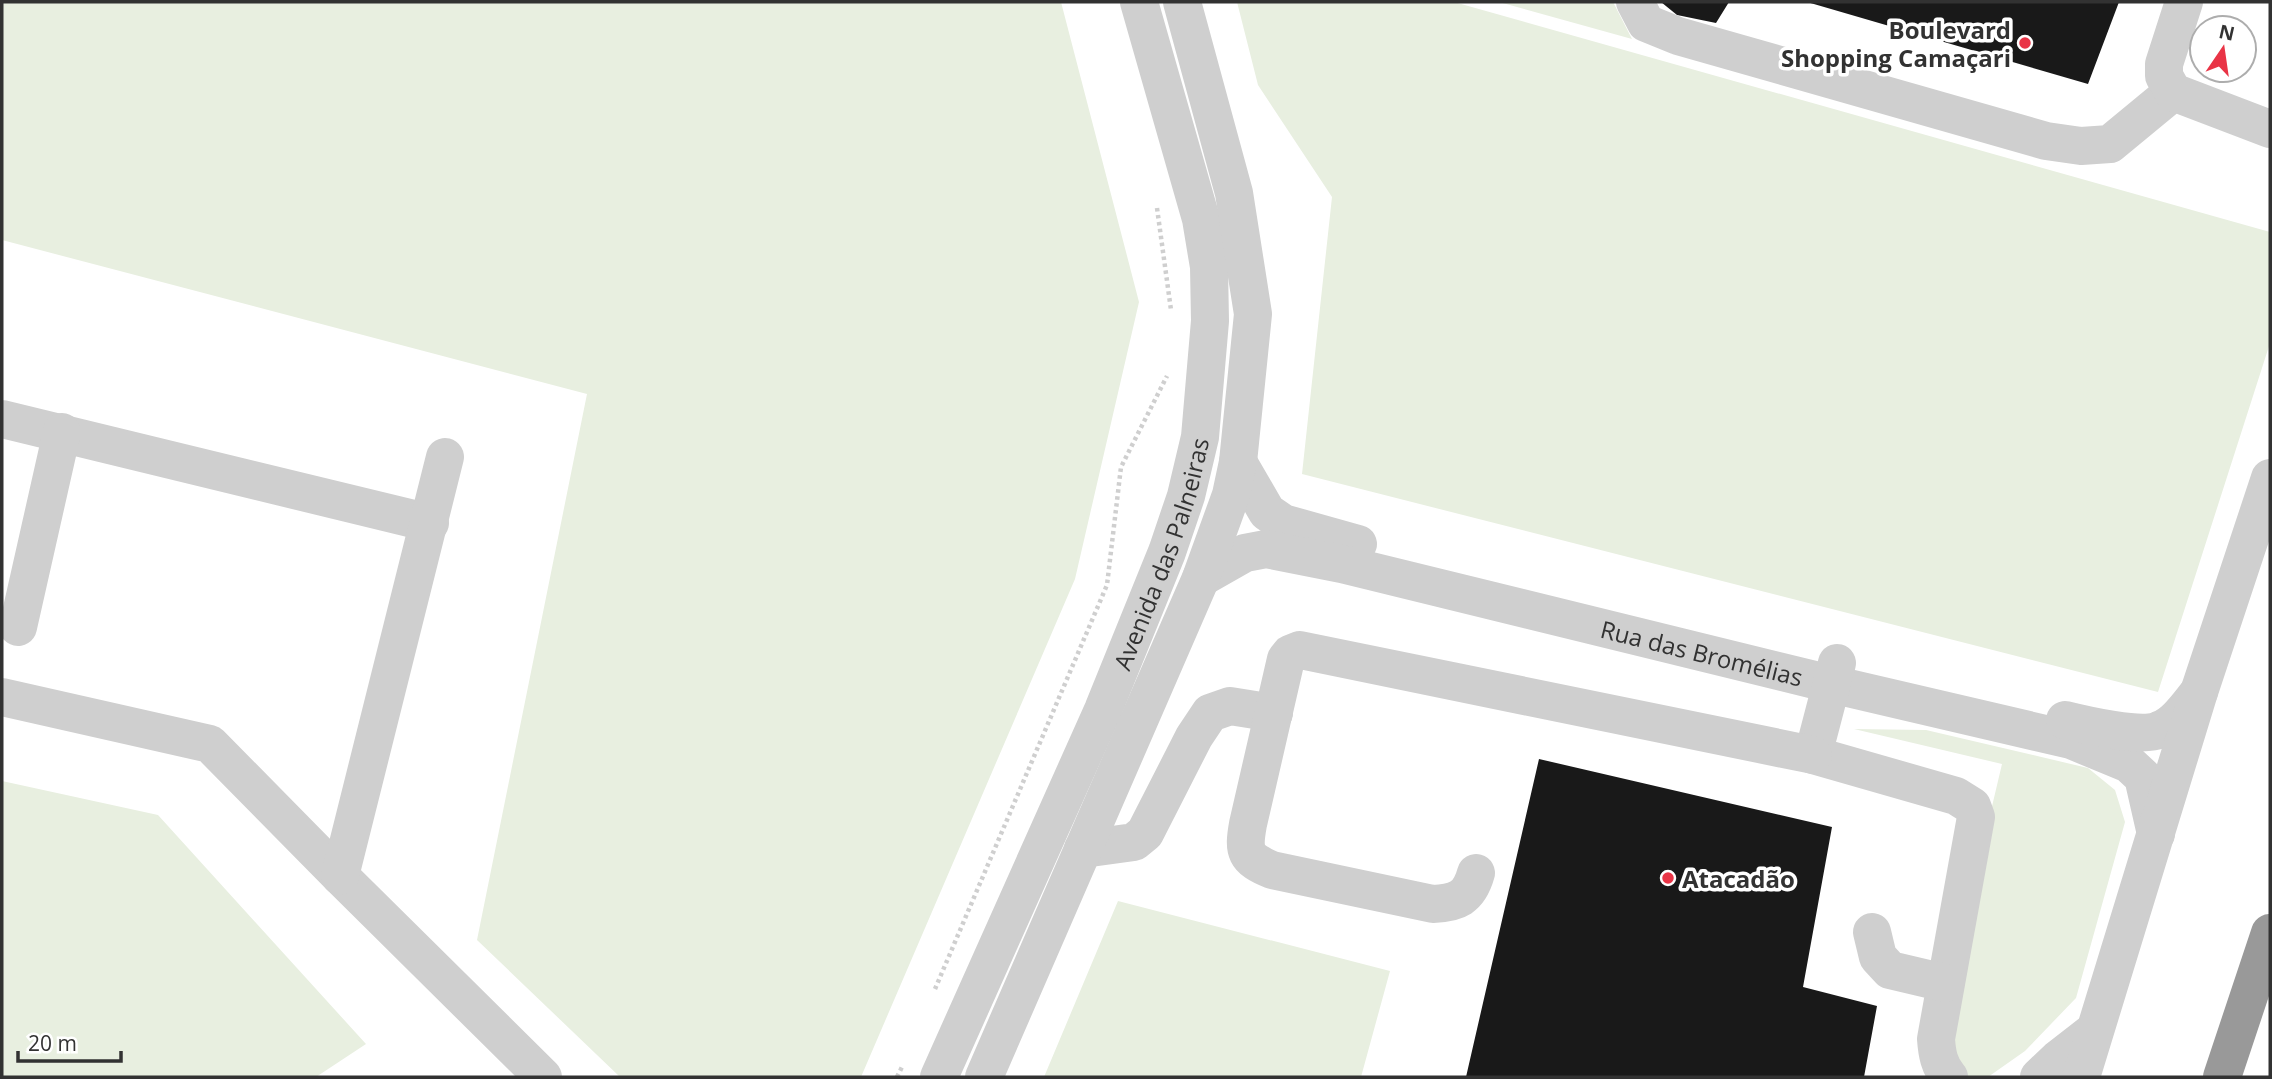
<svg xmlns="http://www.w3.org/2000/svg" width="2272" height="1079" font-family="'Open Sans',sans-serif">
  <style>
    .green { fill: #e8efe0 }
    .building { fill: #191919 }
    .lines { fill: none; stroke-linecap: round; stroke-linejoin: round }
    .path { stroke: #cfcfcf; stroke-width: 4.5; stroke-dasharray: 3.5 3.5; stroke-linecap: butt }
    .minor { stroke: #cfcfcf; stroke-width: 38 }
    .highway { stroke: #999; stroke-width: 38 }
    .poi-dot { fill: #e93446; stroke: #fff; stroke-width: 2.5 }
    .labels { text-anchor: middle; dominant-baseline: central; stroke-width: 7; stroke-linejoin: round; paint-order: stroke }
    .poi-label { font-size: 24px; font-weight: bold; fill: #323232; stroke: #fff; text-anchor: end }
    .street-label { font-size: 24px; fill: #323232; stroke: #fff }
  </style>
  <rect width="100%" height="100%" fill="#fff"/>
  <path class="green" d="M 2,2 L 1061,2 L 1139,302 L 1075,579 L 861,1077 L 620,1077 L 477,940 L 587,394 L 2,240 Z
    M 1237,2 L 1454,2 L 2270,232 L 2270,343 L 2158,692 L 1302,474 L 1332,197 L 1258,85 Z
    M 1499,2 L 1613,2 L 1632,39 Z
    M 1854,729 L 1926,730 L 2088,768 L 2115,790 L 2125,822 L 2076,998 L 2025,1051 L 1988,1077 L 1965,1077 L 1944,1061 L 1947,997 L 2002,764 Z
    M 2,781 L 158,815 L 366,1044 L 316,1077 L 2,1077 Z
    M 1118,901 L 1390,971 L 1361,1077 L 1044,1077 Z"/>
  <path class="building" d="M 1661,2 L 1729,2 L 1716,23 L 1677,15 Z
    M 1807,2 L 2119,2 L 2088,84 Z
    M 1539,759 L 1832,827 L 1803,987 L 1877,1006 L 1864,1077 L 1466,1077 Z"/>
  <g class="lines">
    <path class="path" d="M 1157,208 L 1171,310
      M 935,989 L 1107,585 L 1121,467 L 1167,376
      M 897,1077 L 903,1065"/>
    <g class="minor">
      <path d="M 1635,2 L 1646,23 L 1678,36 L 2046,141 L 2081,146 L 2110,144 L 2173,92"/>
      <path d="M 2184,2 L 2164,64 L 2164,76 L 2173,92 L 2270,129"/>
      <path d="M 2,419 L 430,523"/>
      <path d="M 1238,462 L 1267,512 L 1283,523 L 1358,544"/>
      <path id="s1" d="M 1201,578 L 1245,553 L 1266,549 L 1342,564 L 1831,684 L 2071,740 L 2129,764 L 2143,777 L 2156,834"/>
      <path d="M 18,627 L 62,432"/>
      <path d="M 1837,663 L 1813,755 L 1956,796 L 1972,806 L 1976,817 L 1936,1039 C 1937,1053 1939,1066 1949,1077"/>
      <path d="M 2,697 L 210,744 L 340,876 L 543,1077"/>
      <path d="M 2065,720 C 2085,725 2141,738 2159,730 C 2176,724 2188,705 2199,692"/>
      <path d="M 1083,849 L 1134,842 L 1145,833 L 1194,737 L 1210,713 L 1230,706 L 1274,713"/>
      <path d="M 1476,873 C 1469,898 1457,903 1433,904 L 1272,870 C 1245,859 1243,852 1248,824 L 1286,659 L 1290,654 L 1300,650 L 1813,755"/>
      <path d="M 340,876 L 445,457"/>
      <path d="M 1872,932 L 1878,957 L 1890,970 L 1945,983"/>
      <path id="s2" d="M 939,1077 L 1103,710 L 1167,552 L 1186,496 L 1200,437 L 1210,321 L 1209,267 L 1201,219 L 1139,2"/>
      <path d="M 984,1077 L 1201,578 L 1231,495 L 1238,462 L 1253,314 L 1234,193 L 1182,2"/>
      <path d="M 2039,1077 L 2058,1059 L 2094,1031"/>
      <path d="M 2081,1077 L 2199,692 L 2270,478"/>
    </g>
    <path class="highway" d="M 2222,1077 L 2270,933"/>
  </g>
  <g class="poi-dot">
    <circle cx="2025" cy="43" r="7"/>
    <circle cx="1668" cy="878" r="7"/>
  </g>
  <g class="labels">
    <g class="poi-label">
      <text x="2011" y="29">Boulevard<tspan x="2011" dy="28">Shopping Camaçari</tspan></text>
      <text x="1682" y="878" text-anchor="start">Atacadão</text>
    </g>
    <g class="street-label">
      <text stroke="none"><textPath href="#s2" startOffset="569">Avenida das Palneiras</textPath></text>
      <text stroke="none"><textPath href="#s1" startOffset="520">Rua das Bromélias</textPath></text>
    </g>
  </g>
  <rect width="2272" height="1079" fill="none" stroke="#323232" stroke-width="7"/>
  <g transform="translate(2223 49) rotate(13)"><circle r="33" fill="#ffffff" stroke="#adadad" stroke-width="2"/>
  <path d="M0-5L12 26L0 18L-12 26Z" fill="#e93446"/>
  <text y="-10" font-size="19" font-weight="bold" text-anchor="middle" fill="#323232">N</text>
  </g>
  <path d="M18 1051v10h103v-10" fill="none" stroke="#323232" stroke-width="3.5"/>
  <text x="28" y="1051" font-size="21" fill="#323232" stroke="#ffffff" stroke-width="5" paint-order="stroke">20 m</text>
</svg>
